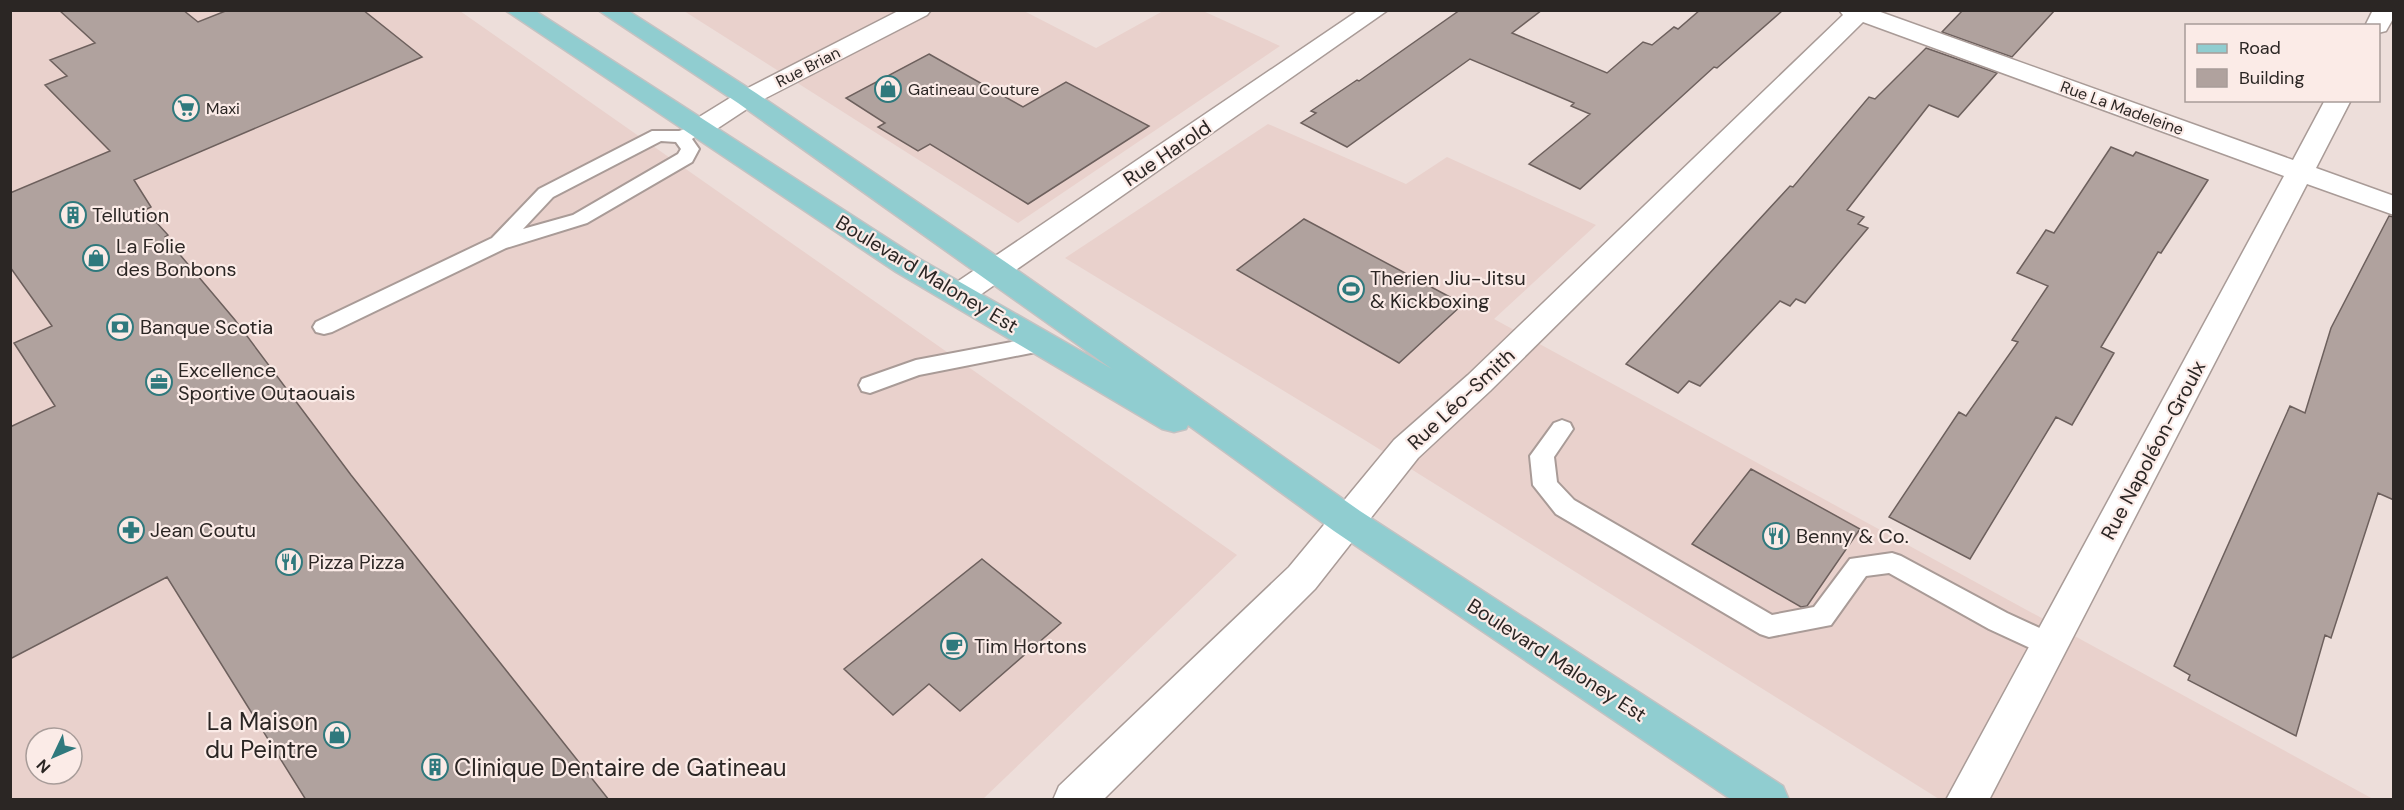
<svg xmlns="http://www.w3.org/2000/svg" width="2404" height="810" font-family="'DM Sans',sans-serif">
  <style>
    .built { fill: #e9d1cc; fill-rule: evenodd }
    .building { fill: #b0a29e; stroke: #6d605d; stroke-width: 1.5 }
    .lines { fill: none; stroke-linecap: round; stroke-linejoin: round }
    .service-casing { stroke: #a99b97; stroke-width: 4 }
    .minor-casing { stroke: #a99b97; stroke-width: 3 }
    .primary-casing { stroke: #c4c2c2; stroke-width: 3 }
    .service { fill: #fff; fill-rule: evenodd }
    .minor { fill: #fff; fill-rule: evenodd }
    .primary { fill: #90cdd0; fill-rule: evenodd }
    .labels { text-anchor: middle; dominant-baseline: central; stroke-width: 4.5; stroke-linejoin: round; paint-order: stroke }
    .far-street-label { font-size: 16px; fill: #2b2624; stroke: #fbebe7 }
    .far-poi-label { font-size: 16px; fill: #2b2624; stroke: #fbebe7; text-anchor: start }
    .street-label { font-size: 20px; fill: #2b2624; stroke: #fbebe7 }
    .poi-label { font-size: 20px; fill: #2b2624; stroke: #fbebe7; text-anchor: start }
    .near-poi-label { font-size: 24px; fill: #2b2624; stroke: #fbebe7; text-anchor: end }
  </style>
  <rect width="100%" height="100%" fill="#eddeda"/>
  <path class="built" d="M 18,11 L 460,11 L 1237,555 L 983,799 L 11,800 L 10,13 ZM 36,738 L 72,738 L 72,774 L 36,774 Z
    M 684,11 L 1024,11 L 1096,48 L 1163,11 L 1203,11 L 1280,46 L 1018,223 Z
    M 1268,124 L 1406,184 L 1447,157 L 1596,225 L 1494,319 L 2373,799 L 1939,799 L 1363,439 L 1065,258 Z"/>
  <path class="building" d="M 59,10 L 183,10 L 198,22 L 228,10 L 363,10 L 422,57 L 134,180 L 151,207 L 145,210 L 168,235 L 165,237 L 235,320 L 351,475 L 609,800 L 306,800 L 167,577 L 10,659 L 10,427 L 55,406 L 14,343 L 52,326 L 10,267 L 10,193 L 110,151 L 45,85 L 67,76 L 50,60 L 95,43 Z
    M 1460,10 L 1542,10 L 1512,33 L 1607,73 L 1643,42 L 1652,45 L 1674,27 L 1678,29 L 1700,10 L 1783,10 L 1717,68 L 1714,67 L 1580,189 L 1529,164 L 1590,114 L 1571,106 L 1574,103 L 1470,59 L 1347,147 L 1301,123 L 1316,113 L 1311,111 L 1357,80 L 1359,81 Z
    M 1963,10 L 2055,10 L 2012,57 L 1942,32 Z
    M 1926,48 L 1997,73 L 1958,117 L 1929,105 L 1847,210 L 1864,217 L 1858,224 L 1868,228 L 1805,303 L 1796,299 L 1790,306 L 1780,301 L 1700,386 L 1689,381 L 1678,393 L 1626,364 L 1790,186 L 1793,187 L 1869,97 L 1875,99 Z
    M 929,54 L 1023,107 L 1066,82 L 1149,126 L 1028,204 L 930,144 L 918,151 L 878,127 L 885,123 L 846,98 Z
    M 2111,147 L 2133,156 L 2136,152 L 2208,180 L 2161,253 L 2158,252 L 2101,347 L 2114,353 L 2072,425 L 2056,417 L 1970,559 L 1889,517 L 1959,412 L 1966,416 L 2018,342 L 2012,340 L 2048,286 L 2017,273 L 2046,230 L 2054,233 Z
    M 2389,216 L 2394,217 L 2394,500 L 2378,493 L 2331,638 L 2325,635 L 2296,736 L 2188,680 L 2190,675 L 2174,666 L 2290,406 L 2305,413 L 2331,328 Z
    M 1304,219 L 1463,304 L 1399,363 L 1237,270 Z
    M 1751,469 L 1860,529 L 1807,606 L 1801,607 L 1692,544 Z
    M 982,559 L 1061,623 L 960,711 L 929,684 L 893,715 L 844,669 Z"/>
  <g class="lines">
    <defs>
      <path id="service" d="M 694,126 L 703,131 L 692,139 L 699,149 L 692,162 L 587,223 L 506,248 L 332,332 L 324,334 L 316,332 L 313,327 L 316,322 L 492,238 L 539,189 L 652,131 L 679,131 ZM 661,141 L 676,142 L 681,149 L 678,154 L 573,215 L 523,229 L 553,197 Z
        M 1043,336 L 1051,339 L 1054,344 L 1051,349 L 919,375 L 870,393 L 862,391 L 859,385 L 862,379 L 916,360 Z
        M 1562,420 L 1570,423 L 1573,429 L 1554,457 L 1557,482 L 1574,500 L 1772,615 L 1814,607 L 1850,559 L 1892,553 L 1901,556 L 2007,613 L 2059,637 L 2063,645 L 2059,653 L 2050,656 L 2041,653 L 1989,629 L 1889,573 L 1866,576 L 1831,625 L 1769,637 L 1760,634 L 1556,514 L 1533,485 L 1530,456 L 1554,423 Z"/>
      <path id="minor" d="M 900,10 L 931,10 L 927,15 L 756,103 L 709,134 L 700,136 L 691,134 L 687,128 L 691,122 L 738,93 Z
        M 1359,10 L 1388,10 L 970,302 L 959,305 L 948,302 L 944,295 L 948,288 Z
        M 1839,10 L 1875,10 L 2293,160 L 2325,100 L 2351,100 L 2316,168 L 2394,196 L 2394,215 L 2307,184 L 1989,800 L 1946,800 L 2284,176 L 1863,22 L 1490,391 L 1418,458 L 1315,589 L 1103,800 L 1053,800 L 1059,786 L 1289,567 L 1394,440 L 1468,375 L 1843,15 Z
        M 2373,10 L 2394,10 L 2394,17 L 2386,31 L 2378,33 L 2378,26 L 2365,26 Z"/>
      <path id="primary" d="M 505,10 L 534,10 L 918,258 L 1112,369 L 738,103 L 598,10 L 627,10 L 756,93 L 1007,263 L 1360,511 L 1783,786 L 1789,800 L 1732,800 L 1334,531 L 1188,425 L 1186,429 L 1174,432 L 1162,429 L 896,272 Z"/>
    </defs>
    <use href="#service" class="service-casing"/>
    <use href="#minor" class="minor-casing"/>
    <use href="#primary" class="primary-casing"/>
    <use href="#service" class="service"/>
    <use href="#minor" class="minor"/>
    <use href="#primary" class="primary"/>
  </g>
  <defs>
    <symbol id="shop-ring" viewBox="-11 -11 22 22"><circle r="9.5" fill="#fbebe7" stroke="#2f797d" stroke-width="1.5"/><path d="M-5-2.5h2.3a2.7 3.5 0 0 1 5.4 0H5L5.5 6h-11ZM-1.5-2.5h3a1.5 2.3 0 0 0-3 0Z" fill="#2f797d"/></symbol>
    <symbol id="supermarket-ring" viewBox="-11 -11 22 22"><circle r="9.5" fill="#fbebe7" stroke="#2f797d" stroke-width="1.5"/><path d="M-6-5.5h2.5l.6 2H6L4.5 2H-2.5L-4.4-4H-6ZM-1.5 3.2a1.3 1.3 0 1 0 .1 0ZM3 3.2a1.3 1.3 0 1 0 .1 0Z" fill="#2f797d"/></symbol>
    <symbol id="building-ring" viewBox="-11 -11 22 22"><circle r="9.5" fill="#fbebe7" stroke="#2f797d" stroke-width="1.5"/><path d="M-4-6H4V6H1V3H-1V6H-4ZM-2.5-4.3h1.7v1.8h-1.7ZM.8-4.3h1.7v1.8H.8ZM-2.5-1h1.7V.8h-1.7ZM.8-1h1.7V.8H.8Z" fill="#2f797d"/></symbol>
    <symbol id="stadium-ring" viewBox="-11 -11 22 22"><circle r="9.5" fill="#fbebe7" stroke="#2f797d" stroke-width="1.5"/><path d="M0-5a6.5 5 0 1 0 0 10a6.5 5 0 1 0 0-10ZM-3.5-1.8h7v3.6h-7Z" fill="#2f797d"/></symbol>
    <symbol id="bank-ring" viewBox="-11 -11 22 22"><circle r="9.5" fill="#fbebe7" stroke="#2f797d" stroke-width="1.5"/><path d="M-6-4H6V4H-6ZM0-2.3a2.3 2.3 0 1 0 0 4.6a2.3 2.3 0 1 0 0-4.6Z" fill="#2f797d"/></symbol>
    <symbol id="office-ring" viewBox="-11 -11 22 22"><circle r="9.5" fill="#fbebe7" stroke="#2f797d" stroke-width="1.5"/><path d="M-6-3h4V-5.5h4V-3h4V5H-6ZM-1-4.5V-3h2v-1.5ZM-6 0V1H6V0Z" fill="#2f797d"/></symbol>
    <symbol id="pharmacy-ring" viewBox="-11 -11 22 22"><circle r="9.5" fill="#fbebe7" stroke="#2f797d" stroke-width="1.5"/><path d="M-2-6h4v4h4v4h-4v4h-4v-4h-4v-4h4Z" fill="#2f797d"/></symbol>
    <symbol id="restaurant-ring" viewBox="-11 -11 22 22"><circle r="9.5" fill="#fbebe7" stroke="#2f797d" stroke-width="1.5"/><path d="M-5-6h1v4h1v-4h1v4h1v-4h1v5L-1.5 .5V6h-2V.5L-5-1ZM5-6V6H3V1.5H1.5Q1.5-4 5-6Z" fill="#2f797d"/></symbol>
    <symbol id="cafe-ring" viewBox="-11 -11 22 22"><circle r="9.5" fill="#fbebe7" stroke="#2f797d" stroke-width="1.5"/><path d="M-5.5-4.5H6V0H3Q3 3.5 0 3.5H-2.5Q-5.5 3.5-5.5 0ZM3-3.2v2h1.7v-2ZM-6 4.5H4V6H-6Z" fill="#2f797d"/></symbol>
  </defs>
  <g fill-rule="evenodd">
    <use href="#shop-ring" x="873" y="74" width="30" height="30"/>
    <use href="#supermarket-ring" x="171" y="93" width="30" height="30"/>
    <use href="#building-ring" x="58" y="200" width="30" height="30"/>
    <use href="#shop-ring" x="81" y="243" width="30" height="30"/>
    <use href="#stadium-ring" x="1336" y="274" width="30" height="30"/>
    <use href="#bank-ring" x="105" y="312" width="30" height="30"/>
    <use href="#office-ring" x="144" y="367" width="30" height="30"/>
    <use href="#pharmacy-ring" x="116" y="515" width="30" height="30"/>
    <use href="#restaurant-ring" x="1761" y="521" width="30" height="30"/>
    <use href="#restaurant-ring" x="274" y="547" width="30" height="30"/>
    <use href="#cafe-ring" x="939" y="631" width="30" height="30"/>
    <use href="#shop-ring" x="322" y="720" width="30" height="30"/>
    <use href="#building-ring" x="420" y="752" width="30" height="30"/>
  </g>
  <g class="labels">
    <g class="far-street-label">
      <text transform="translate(808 67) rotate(-27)">Rue Brian</text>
      <text transform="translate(2122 108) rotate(20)">Rue La Madeleine</text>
    </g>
    <g class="far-poi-label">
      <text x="908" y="89">Gatineau Couture</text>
      <text x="206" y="108">Maxi</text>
    </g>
    <g class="street-label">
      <text transform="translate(1167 153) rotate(-34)">Rue Harold</text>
      <text transform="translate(927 274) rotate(31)">Boulevard Maloney Est</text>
      <text transform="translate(1461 399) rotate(-43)">Rue Léo-Smith</text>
      <text transform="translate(2153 450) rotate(-62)">Rue Napoléon-Groulx</text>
      <text transform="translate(1557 660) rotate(33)">Boulevard Maloney Est</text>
    </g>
    <g class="poi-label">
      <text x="92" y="215">Tellution</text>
      <text x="116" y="246">La Folie<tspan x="116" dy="23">des Bonbons</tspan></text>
      <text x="1370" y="278">Therien Jiu-Jitsu<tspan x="1370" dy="23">&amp; Kickboxing</tspan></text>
      <text x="140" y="327">Banque Scotia</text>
      <text x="178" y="370">Excellence<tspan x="178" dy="23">Sportive Outaouais</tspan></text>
      <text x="150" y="530">Jean Coutu</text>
      <text x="1796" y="536">Benny &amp; Co.</text>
      <text x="308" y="562">Pizza Pizza</text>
      <text x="974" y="646">Tim Hortons</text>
    </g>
    <g class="near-poi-label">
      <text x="318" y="721">La Maison<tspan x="318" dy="28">du Peintre</tspan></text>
      <text x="454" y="767" text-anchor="start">Clinique Dentaire de Gatineau</text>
    </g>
  </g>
  <rect width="2404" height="810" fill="none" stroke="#2b2624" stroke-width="24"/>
  <rect x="2185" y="24" width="195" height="78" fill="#fbebe7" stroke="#a89c99" stroke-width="1.5"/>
  <rect x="2197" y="44" width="30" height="9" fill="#90cdd0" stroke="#a89c99" stroke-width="1.5"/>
  <text x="2239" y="54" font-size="18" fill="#2b2624">Road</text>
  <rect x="2197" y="69" width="30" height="18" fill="#b0a29e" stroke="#a89c99" stroke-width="1.5"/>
  <text x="2239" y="84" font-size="18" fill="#2b2624">Building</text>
  <g transform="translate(54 756) rotate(226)"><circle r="28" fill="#fbebe7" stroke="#a89c99" stroke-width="1.5"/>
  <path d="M0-4.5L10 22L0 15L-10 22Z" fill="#2f797d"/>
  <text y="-9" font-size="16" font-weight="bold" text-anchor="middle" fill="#2b2624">N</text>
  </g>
</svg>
